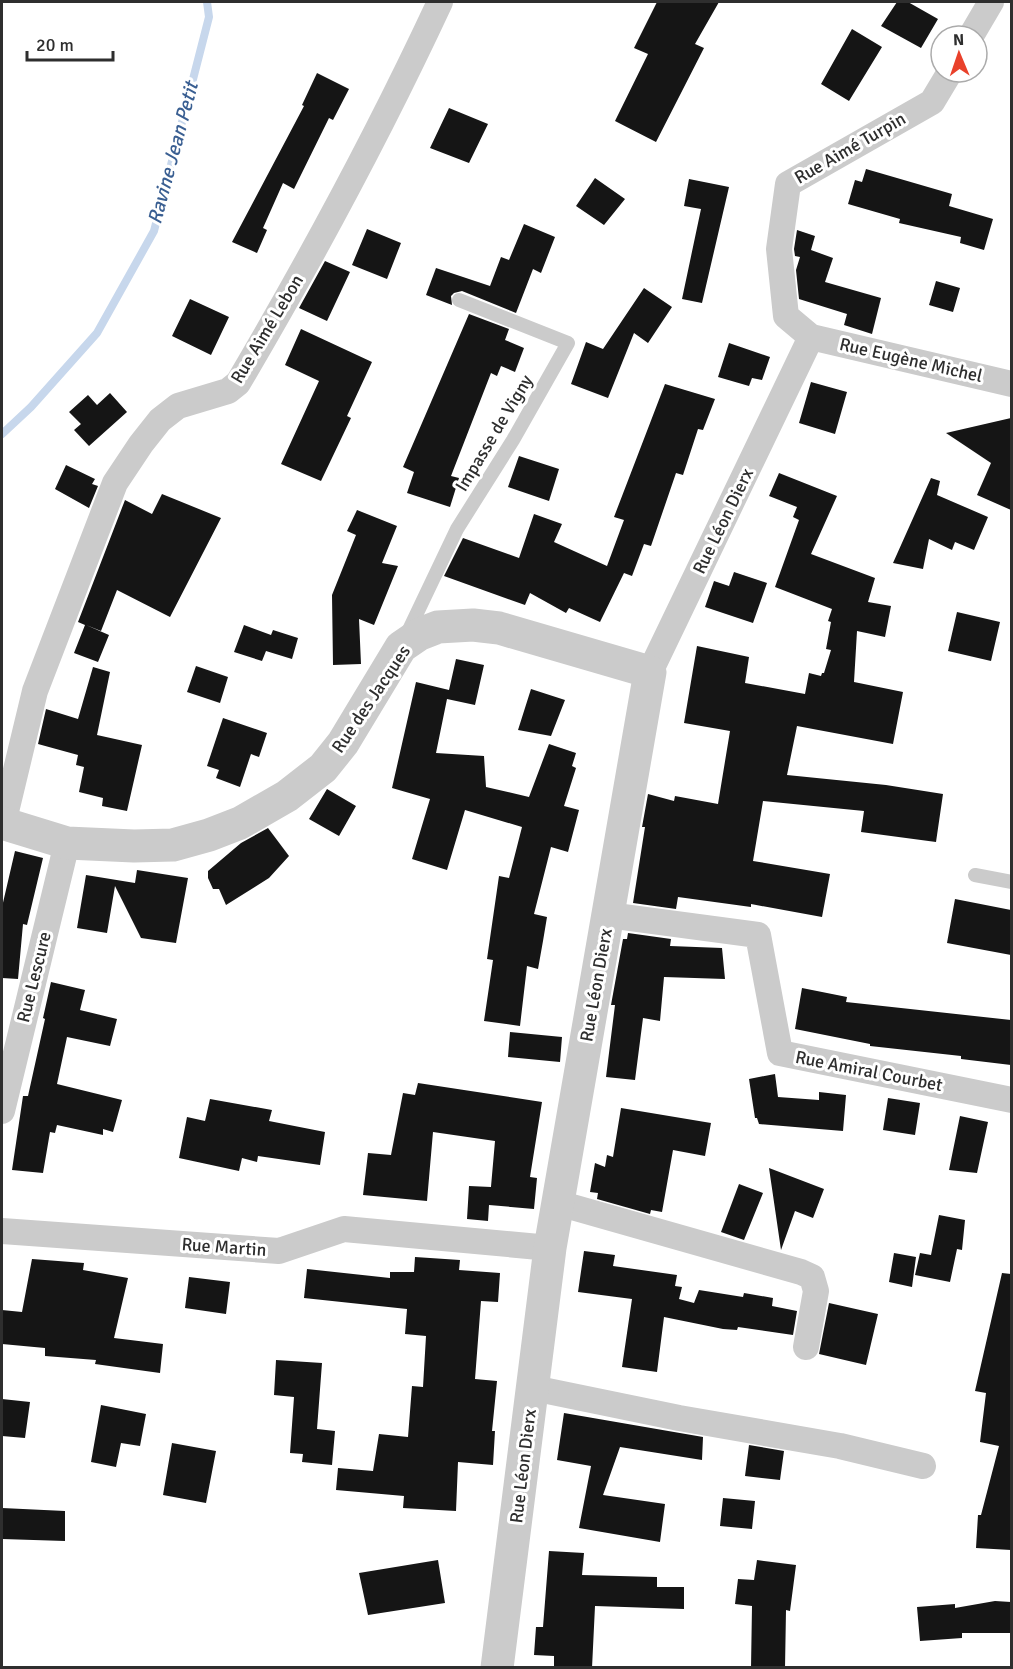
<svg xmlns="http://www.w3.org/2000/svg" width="1013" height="1669" font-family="Signika,sans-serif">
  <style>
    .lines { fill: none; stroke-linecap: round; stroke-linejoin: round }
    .stream { stroke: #c7d7ec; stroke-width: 8 }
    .building { fill: #151515 }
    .service { stroke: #cbcbcb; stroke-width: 14 }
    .minor { stroke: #cbcbcb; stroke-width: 26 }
    .tertiary { stroke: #cbcbcb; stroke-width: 33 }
    .labels { text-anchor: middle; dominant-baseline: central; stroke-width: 6; stroke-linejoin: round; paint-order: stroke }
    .street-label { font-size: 18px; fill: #2e2e2e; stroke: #fff }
    .water-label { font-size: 20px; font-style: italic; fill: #3a5f92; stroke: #fff }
  </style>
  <rect width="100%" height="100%" fill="#fff"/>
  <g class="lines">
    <path class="stream" d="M 2,434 L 31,407 L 97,333 L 154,231 L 209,17 L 207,2"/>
  </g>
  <path class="building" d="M 657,2 L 719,2 L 695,44 L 704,48 L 656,142 L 615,121 L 648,54 L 634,48 Z
    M 897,2 L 908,2 L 938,19 L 921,48 L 881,26 Z
    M 852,29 L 882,47 L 849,101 L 821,84 Z
    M 317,73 L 349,89 L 333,120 L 329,118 L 294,189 L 283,183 L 263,228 L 267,230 L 257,253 L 232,242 L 304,106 L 302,105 Z
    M 449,108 L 488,124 L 469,163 L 430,148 Z
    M 866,169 L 952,194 L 949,206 L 993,219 L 984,250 L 960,243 L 961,237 L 899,223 L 900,219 L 848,204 L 855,180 L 862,182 Z
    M 595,178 L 625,199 L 604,225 L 576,206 Z
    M 689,179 L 729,187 L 702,303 L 682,299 L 701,209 L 684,206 Z
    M 524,224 L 555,237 L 541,273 L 533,269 L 516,313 L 462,291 L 454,293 L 451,296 L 452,305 L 426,295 L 436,268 L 490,286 L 501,257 L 509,260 Z
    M 367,229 L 401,243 L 387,279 L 352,265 Z
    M 797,230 L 815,236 L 811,250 L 833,258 L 825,282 L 881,298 L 872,334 L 844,325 L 847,314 L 799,299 L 796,270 L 800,257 L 795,256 L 794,249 Z
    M 325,261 L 350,272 L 327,321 L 299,308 Z
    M 936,281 L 960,288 L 953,312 L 929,305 Z
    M 644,288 L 672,307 L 648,343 L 634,333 L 608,398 L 571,384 L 586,342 L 603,349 Z
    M 190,299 L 229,317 L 211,355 L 172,336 Z
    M 469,314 L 509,329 L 505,340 L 524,348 L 515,372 L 501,366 L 497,376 L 491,373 L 451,476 L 459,478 L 450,507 L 407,493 L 414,472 L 403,467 Z
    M 301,329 L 372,362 L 347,416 L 351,418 L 321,481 L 281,464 L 319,381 L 285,365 Z
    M 729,343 L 770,357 L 762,380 L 752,378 L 749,386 L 718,377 Z
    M 811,382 L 847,392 L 835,434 L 799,423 Z
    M 665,384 L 715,399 L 703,430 L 698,429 L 683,475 L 676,473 L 651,546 L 644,544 L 632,576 L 624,573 L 600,622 L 569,608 L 566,613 L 530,593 L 525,605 L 444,576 L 463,538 L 519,558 L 534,514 L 562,524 L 554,542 L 607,566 L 624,520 L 614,517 Z
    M 110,393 L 127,412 L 89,446 L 74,430 L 81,424 L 69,412 L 88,395 L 97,405 Z
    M 1011,418 L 1011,510 L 977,495 L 991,463 L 946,433 Z
    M 519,456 L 559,469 L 549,501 L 508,487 Z
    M 66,465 L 95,479 L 92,484 L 98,486 L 89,508 L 55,489 Z
    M 779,473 L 837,496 L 811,554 L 875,578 L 868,602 L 891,606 L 885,637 L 857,631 L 854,682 L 903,692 L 893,744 L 797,726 L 787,775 L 886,785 L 943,794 L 936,842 L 861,832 L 864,811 L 763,801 L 753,861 L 830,874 L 822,917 L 751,904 L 751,907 L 678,897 L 676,909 L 633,903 L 645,827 L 642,827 L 648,794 L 674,801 L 675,796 L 718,804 L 730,731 L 684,723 L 697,646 L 749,657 L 745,683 L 805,694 L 809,673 L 821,676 L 822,673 L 824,673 L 831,650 L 826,649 L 831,622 L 828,621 L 832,609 L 775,587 L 799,520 L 793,517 L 797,507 L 769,496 Z
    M 931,478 L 940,481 L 937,495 L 988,517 L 974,550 L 955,542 L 952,550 L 929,539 L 923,569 L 893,563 Z
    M 162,494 L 221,518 L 170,617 L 117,590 L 101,631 L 86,625 L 109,635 L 98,662 L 74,653 L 85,625 L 78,622 L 125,500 L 152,514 Z
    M 357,510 L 397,526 L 382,563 L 398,566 L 374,625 L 359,619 L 361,664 L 333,665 L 332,595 L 356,535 L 347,531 Z
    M 734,572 L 767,583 L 753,623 L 705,607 L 714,581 L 729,586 Z
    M 957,612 L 1000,622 L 991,661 L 948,651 Z
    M 244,625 L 271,635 L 273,630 L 298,638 L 292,659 L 266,651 L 262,661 L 234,652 Z
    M 456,659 L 484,665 L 475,705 L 447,699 L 436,753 L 484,756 L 486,787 L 529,797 L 549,744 L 576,753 L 572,766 L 576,768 L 564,806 L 579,810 L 568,852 L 551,847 L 534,914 L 547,917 L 543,941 L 538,969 L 527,966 L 520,1026 L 484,1021 L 493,960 L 487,959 L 499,876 L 509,878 L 522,827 L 465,810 L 447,870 L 412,859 L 430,799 L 392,788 L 416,682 L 449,690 Z
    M 196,666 L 228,677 L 220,703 L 187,692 Z
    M 93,667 L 110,672 L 97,735 L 142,745 L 127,811 L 102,806 L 103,798 L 79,792 L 84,767 L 76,765 L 78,755 L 38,744 L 46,709 L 78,719 Z
    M 531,689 L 565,700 L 551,736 L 518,730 Z
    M 223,718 L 267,733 L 259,757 L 251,754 L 240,787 L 216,778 L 219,770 L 207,766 Z
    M 327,789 L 356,806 L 339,836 L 309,819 Z
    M 268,828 L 289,856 L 269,878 L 226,905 L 219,889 L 213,889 L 208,878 L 208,871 L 241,843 Z
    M 15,851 L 43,858 L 27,925 L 23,924 L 18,979 L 2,978 L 2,907 Z
    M 137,870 L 188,878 L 176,943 L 141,938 L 115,886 L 107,933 L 77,928 L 86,875 L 135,883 Z
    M 955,899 L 1011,910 L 1011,955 L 947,943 Z
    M 628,933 L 671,939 L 670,946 L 722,948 L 725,979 L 664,977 L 660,1021 L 643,1018 L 635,1080 L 606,1077 L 615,1005 L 611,1005 L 623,939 L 627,939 Z
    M 51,982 L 85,990 L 80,1010 L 117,1019 L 110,1046 L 67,1037 L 57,1084 L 122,1100 L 113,1132 L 103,1129 L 103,1135 L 57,1125 L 55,1133 L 50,1132 L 43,1173 L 12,1170 L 23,1096 L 28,1096 L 45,1019 L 43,1018 Z
    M 802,988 L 847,997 L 846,1002 L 1011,1020 L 1011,1065 L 961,1059 L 961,1056 L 870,1046 L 870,1044 L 795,1029 Z
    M 510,1032 L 562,1037 L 560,1062 L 508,1057 Z
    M 775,1074 L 778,1097 L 819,1100 L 819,1092 L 846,1095 L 843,1131 L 759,1124 L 757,1118 L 755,1118 L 749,1079 Z
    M 418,1083 L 542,1102 L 530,1177 L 537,1178 L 534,1209 L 489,1205 L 488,1221 L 467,1219 L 469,1186 L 491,1187 L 490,1198 L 495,1141 L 433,1132 L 427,1201 L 363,1195 L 368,1153 L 391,1155 L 403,1093 L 415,1095 Z
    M 888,1098 L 920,1103 L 915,1135 L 883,1130 Z
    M 210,1099 L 272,1110 L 269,1121 L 325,1132 L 320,1165 L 258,1156 L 257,1162 L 242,1158 L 239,1171 L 179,1158 L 187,1117 L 205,1121 Z
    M 621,1108 L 711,1123 L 705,1156 L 673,1150 L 662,1212 L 651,1210 L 650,1214 L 597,1199 L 598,1193 L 590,1192 L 595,1163 L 605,1167 L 607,1155 L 613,1157 Z
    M 960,1116 L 988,1122 L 977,1173 L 949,1170 Z
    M 769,1168 L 824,1189 L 813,1218 L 795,1211 L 781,1250 Z
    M 739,1184 L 763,1193 L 744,1240 L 721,1232 Z
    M 939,1215 L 965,1220 L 962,1250 L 957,1249 L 950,1282 L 915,1275 L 920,1253 L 931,1255 Z
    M 584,1251 L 615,1255 L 613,1266 L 677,1275 L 675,1286 L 682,1287 L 679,1299 L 694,1303 L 699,1290 L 743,1297 L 744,1293 L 773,1298 L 772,1306 L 797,1311 L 793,1335 L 738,1327 L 737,1330 L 723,1329 L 664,1317 L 657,1372 L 622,1367 L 632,1299 L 578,1292 Z
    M 894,1253 L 916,1257 L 912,1287 L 889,1282 Z
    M 415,1257 L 460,1260 L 459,1270 L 500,1273 L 498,1302 L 481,1301 L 475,1379 L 497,1381 L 492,1431 L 495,1431 L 493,1465 L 458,1462 L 456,1511 L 403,1508 L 404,1496 L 336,1490 L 338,1468 L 373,1471 L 379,1434 L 408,1437 L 412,1386 L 423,1387 L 426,1336 L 405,1334 L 407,1309 L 304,1298 L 307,1269 L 390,1278 L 390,1272 L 414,1272 Z
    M 32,1259 L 84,1263 L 83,1270 L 128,1278 L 114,1338 L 163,1344 L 160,1373 L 95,1364 L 96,1360 L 45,1356 L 45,1348 L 2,1344 L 2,1310 L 22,1312 Z
    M 1002,1273 L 1011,1274 L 1011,1550 L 976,1548 L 978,1515 L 981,1515 L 999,1446 L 980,1442 L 986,1393 L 975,1391 Z
    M 189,1277 L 230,1282 L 226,1314 L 185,1308 Z
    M 829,1303 L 878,1314 L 866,1365 L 819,1354 Z
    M 276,1360 L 322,1363 L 317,1429 L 335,1431 L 332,1465 L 302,1462 L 303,1454 L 290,1453 L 294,1397 L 274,1395 Z
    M 2,1399 L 30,1402 L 25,1438 L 2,1436 Z
    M 101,1405 L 146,1414 L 140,1446 L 121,1443 L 116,1467 L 91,1462 Z
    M 564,1413 L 703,1437 L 702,1460 L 620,1447 L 603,1495 L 665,1504 L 660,1542 L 579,1528 L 591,1466 L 557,1460 Z
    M 172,1443 L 216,1451 L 206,1503 L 163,1495 Z
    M 749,1445 L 784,1451 L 780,1480 L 745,1476 Z
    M 723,1498 L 755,1501 L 752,1529 L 720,1526 Z
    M 2,1508 L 65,1511 L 65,1541 L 2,1539 Z
    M 549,1551 L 584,1553 L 582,1575 L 657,1577 L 657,1587 L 684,1587 L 684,1609 L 595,1606 L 592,1668 L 554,1668 L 554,1656 L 534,1655 L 536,1627 L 543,1627 Z
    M 438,1560 L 445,1603 L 368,1615 L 359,1573 Z
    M 757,1560 L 796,1565 L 790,1611 L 786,1610 L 785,1668 L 751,1668 L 752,1606 L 735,1604 L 738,1579 L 754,1580 Z
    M 995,1601 L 1011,1602 L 1011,1633 L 962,1633 L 962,1638 L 920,1641 L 917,1607 L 955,1604 L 955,1608 Z"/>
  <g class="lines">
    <path class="service" d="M 407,634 L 457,529 L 513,440 L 568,343 L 459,300
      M 975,875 L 1012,882"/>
    <path class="minor" d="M 971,36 L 991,2
      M 950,72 L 932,102 L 788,184 L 779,249 L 786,316 L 811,337 L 1012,384
      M 650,672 L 811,337
      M 3,824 L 35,691 L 115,483 L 141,444 L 160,420 L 178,406 L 228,391 L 238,383 C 311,259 379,133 440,2
      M 608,915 L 758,935 L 780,1053 L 1012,1100
      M 2,1111 L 67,843
      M 558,1203 L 801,1272 L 812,1277 L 816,1291 L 806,1347
      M 2,1231 L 279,1251 L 344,1229 L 550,1248
      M 533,1388 L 679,1418 L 840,1446 L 923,1466"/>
    <path class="tertiary" d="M 2,823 L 67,843 L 134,846 L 173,845 L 209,835 L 240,823 L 287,796 L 323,768 L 343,743 L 401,647 L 420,634 L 438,627 L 473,625 L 499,628 L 650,672 L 550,1248 L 497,1668"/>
  </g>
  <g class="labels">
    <g class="street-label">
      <text transform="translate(850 148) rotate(-30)">Rue Aimé Turpin</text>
      <text transform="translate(267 329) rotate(-59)">Rue Aimé Lebon</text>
      <text transform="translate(911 360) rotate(13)">Rue Eugène Michel</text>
      <text transform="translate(494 433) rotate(-59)">Impasse de Vigny</text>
      <text transform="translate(723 521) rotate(-64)">Rue Léon Dierx</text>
      <text transform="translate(371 699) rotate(-56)">Rue des Jacques</text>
      <text transform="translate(34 977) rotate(-76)">Rue Lescure</text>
      <text transform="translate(596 985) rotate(-80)">Rue Léon Dierx</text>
      <text transform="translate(869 1071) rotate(11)">Rue Amiral Courbet</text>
      <text transform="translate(224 1247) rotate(4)">Rue Martin</text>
      <text transform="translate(523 1466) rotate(-83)">Rue Léon Dierx</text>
    </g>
    <g class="water-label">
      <text transform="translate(173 153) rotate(-75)">Ravine Jean Petit</text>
    </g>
  </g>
  <rect width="1013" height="1669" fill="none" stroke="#2e2e2e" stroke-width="6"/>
  <g transform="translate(959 54) rotate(358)"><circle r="28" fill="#ffffff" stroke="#ababab" stroke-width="1.5"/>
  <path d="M0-4.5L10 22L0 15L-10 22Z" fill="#e9412b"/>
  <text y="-9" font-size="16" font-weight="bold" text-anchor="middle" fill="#2e2e2e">N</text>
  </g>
  <path d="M27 51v9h86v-9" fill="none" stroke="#2e2e2e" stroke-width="3"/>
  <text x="36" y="51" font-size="18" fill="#2e2e2e" stroke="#ffffff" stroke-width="4.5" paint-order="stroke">20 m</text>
</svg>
